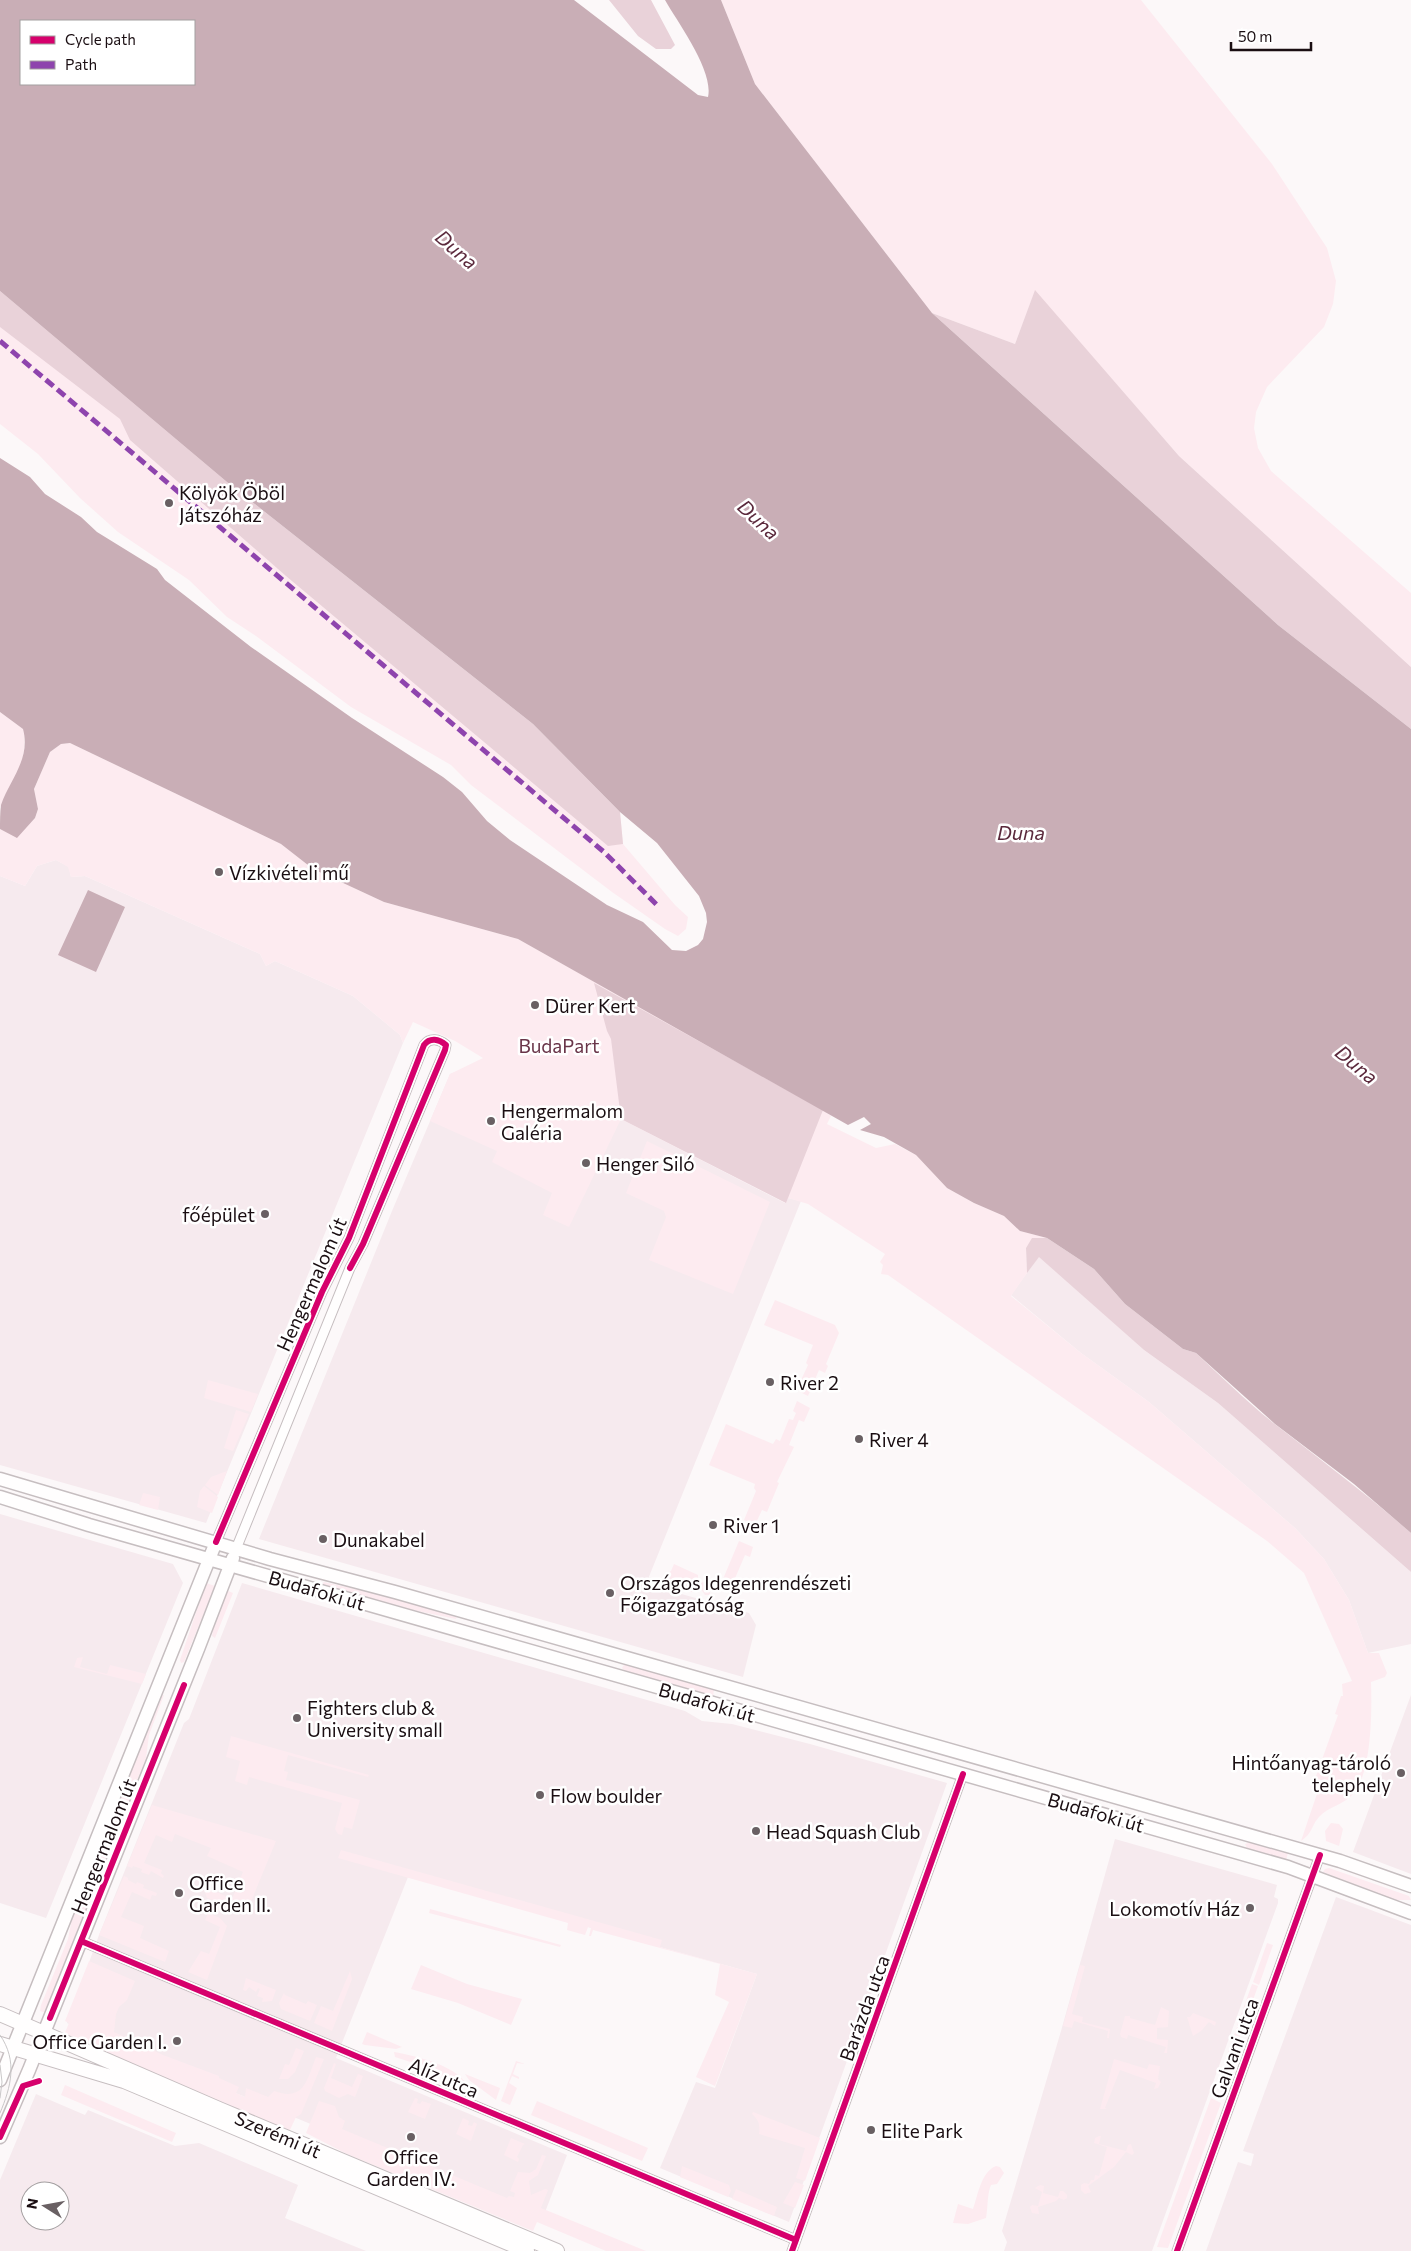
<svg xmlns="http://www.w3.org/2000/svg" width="1411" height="2251" font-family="Commissioner,sans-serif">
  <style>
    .built { fill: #f6eaee; fill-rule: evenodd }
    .green { fill: #fdebf0 }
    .forest { fill: #e9d2d9 }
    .water { fill: #c9aeb6; fill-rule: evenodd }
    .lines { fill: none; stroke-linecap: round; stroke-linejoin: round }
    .street-casing { stroke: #c6bec0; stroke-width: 11 }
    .secondary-casing { stroke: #c6bec0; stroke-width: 15 }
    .primary-casing { stroke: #c6bec0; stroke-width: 16 }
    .street { stroke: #fffefe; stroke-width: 9 }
    .secondary { stroke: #fffefe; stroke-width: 12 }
    .primary { stroke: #fffefe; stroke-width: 14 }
    .tram { stroke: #c9c7c8; stroke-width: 1 }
    .quiet { stroke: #8e44ad; stroke-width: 5; stroke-dasharray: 10 5; stroke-linecap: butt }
    .cycleway-casing { stroke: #fff; stroke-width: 9 }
    .cycleway { stroke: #d6006c; stroke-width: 6 }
    .poi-dot { fill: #696063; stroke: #fff; stroke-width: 2 }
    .labels { text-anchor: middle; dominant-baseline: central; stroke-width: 5; stroke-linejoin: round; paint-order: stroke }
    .poi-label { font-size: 19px; fill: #1a0e12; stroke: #fff; text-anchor: start }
    .park-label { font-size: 19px; fill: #693549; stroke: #fff }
    .street-label { font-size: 19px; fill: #1a0e12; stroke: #fff }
    .water-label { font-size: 20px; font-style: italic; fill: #5b293c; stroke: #fff }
  </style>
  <rect width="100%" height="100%" fill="#fcf8f9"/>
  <path class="built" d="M 56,860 L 69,867 L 71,877 L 85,876 L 260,954 L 266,966 L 275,961 L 353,996 L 400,1035 L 403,1043 L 206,1523 L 0,1465 L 0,876 L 25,886 L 37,866 Z
    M 456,1072 L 621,1119 L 785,1203 L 788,1198 L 801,1201 L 646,1584 L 749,1613 L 756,1625 L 743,1677 L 259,1539 L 392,1211 L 450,1074 Z
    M 1039,1256 L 1144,1350 L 1218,1403 L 1411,1572 L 1411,1644 L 1368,1653 L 1349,1600 L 1324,1559 L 1295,1528 L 1149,1402 L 1081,1353 L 1011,1295 Z
    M 0,1514 L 173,1564 L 183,1583 L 46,1918 L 0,1903 Z
    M 242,1583 L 685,1711 L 702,1721 L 732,1724 L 810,1744 L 947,1783 L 789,2222 L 660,2168 L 696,2082 L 715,2088 L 757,1974 L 408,1877 L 336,2058 L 567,2155 L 542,2220 L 67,2023 L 99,1935 L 184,1723 L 189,1719 Z
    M 1411,1695 L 1411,1874 L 1353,1852 Z
    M 1115,1839 L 1277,1885 L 1274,1897 L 1278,1899 L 1278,1903 L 1152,2251 L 1004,2251 L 1007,2242 L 1002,2231 L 1061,2031 Z
    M 1336,1897 L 1411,1925 L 1411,2251 L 1206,2251 L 1238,2162 L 1251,2166 L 1254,2154 L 1243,2151 Z
    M 36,2094 L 85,2115 L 88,2110 L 175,2146 L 199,2143 L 298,2185 L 285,2218 L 366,2251 L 0,2251 L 0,2180 ZM 30,2191 L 60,2191 L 60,2221 L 30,2221 Z"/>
  <path class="green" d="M 721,0 L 1141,0 L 1272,164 L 1327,248 L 1336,281 L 1333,304 L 1324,327 L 1267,387 L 1256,412 L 1254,428 L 1258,448 L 1271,471 L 1411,593 L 1411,667 L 1179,456 L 1035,291 L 1015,344 L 932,313 L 755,84 Z
    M 0,291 L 620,812 L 623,844 L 675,905 L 688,917 L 686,929 L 678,936 L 665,929 L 612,892 L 471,785 L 451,765 L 351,707 L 256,636 L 227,617 L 189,580 L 118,532 L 80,498 L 38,454 L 0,424 Z
    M 0,712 L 23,729 C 30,758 12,782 0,807 Z
    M 70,743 L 281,844 L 313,869 L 384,902 L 518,939 L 823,1110 L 831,1116 L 827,1124 L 876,1148 L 895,1144 L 916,1155 L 947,1188 L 974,1203 L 1004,1216 L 1020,1231 L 1047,1238 L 1032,1239 L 1026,1248 L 1027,1273 L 1011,1296 L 1081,1353 L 1149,1402 L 1295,1528 L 1324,1559 L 1349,1600 L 1368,1653 L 1379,1653 L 1387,1673 L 1385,1677 L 1371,1682 C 1372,1710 1372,1771 1354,1793 C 1344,1805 1329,1806 1319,1817 C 1311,1826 1313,1833 1301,1841 L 1321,1782 L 1315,1779 L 1338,1715 L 1335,1714 L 1341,1696 L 1343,1696 L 1342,1684 L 1352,1681 L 1304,1573 L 1267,1541 L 888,1275 L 881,1274 L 883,1265 L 880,1262 L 885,1254 L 808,1204 L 788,1198 L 786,1203 L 621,1119 L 569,1227 L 543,1215 L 552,1193 L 492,1162 L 497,1151 L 430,1121 L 450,1074 L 483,1058 L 455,1041 L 413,1022 L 403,1043 L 400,1035 L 353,996 L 275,961 L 266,966 L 260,954 L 85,876 L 71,877 L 68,867 L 56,860 L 37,866 L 25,886 L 0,876 L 0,829 L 17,837 L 35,818 L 38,809 L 34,789 L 50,752 L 61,744 Z
    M 647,1141 L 770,1202 L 733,1294 L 649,1260 L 666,1217 L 664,1211 L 626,1193 Z
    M 775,1300 L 835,1325 L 839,1333 L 826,1364 L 828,1366 L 825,1373 L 819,1370 L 808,1396 L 800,1392 L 804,1381 L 801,1380 L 808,1365 L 806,1363 L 813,1345 L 764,1325 Z
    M 208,1380 L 258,1394 L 251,1412 L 204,1398 Z
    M 797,1401 L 810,1408 L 804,1422 L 799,1420 L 789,1445 L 794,1447 L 777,1482 L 779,1483 L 767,1512 L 762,1510 L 755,1525 L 744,1520 L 756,1491 L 754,1488 L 755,1484 L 709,1465 L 726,1424 L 773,1444 L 776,1439 L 780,1441 L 789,1419 L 793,1420 L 796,1413 L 793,1411 Z
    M 236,1410 L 249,1414 L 233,1451 L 224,1448 Z
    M 227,1471 L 218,1495 L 205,1485 L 211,1477 Z
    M 204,1486 L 218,1497 L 212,1513 L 197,1507 L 200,1491 Z
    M 143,1493 L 160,1497 L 158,1510 L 139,1505 Z
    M 739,1541 L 753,1547 L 750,1557 L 745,1555 L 733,1583 L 723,1579 Z
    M 674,1564 L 698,1575 L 698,1583 L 704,1582 L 710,1586 L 710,1595 L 705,1595 L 701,1589 L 695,1592 L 691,1592 L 688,1587 L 686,1590 L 682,1584 L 666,1579 L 664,1575 L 671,1571 Z
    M 324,1582 L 391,1597 L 457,1616 L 456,1619 L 393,1606 L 321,1585 Z
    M 206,1583 L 215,1586 L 184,1662 L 181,1663 L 180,1660 Z
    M 226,1590 L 233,1593 L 215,1638 L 212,1636 L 215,1620 Z
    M 83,1657 L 80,1667 L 107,1674 L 110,1665 L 146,1674 L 142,1684 L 74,1667 L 77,1658 Z
    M 627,1664 L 714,1689 L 713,1697 L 626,1672 L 622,1668 L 624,1665 Z
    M 164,1695 L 149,1735 L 146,1758 L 105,1860 L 102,1863 L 98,1862 L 95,1859 L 161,1696 Z
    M 231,1736 L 369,1775 L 368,1777 L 288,1755 L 284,1771 L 288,1772 L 286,1780 L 360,1800 L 352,1829 L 344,1827 L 342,1835 L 338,1834 L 335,1829 L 342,1803 L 249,1777 L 247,1785 L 235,1781 L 240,1761 L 226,1757 Z
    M 152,1805 L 276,1841 L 250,1904 L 239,1900 L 230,1906 L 207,1898 L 203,1886 L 232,1899 L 243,1872 L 207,1856 L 211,1848 L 175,1834 L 172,1842 L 156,1835 L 144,1863 L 162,1870 L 161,1873 L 164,1876 L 163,1878 L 151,1871 L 149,1875 L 141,1872 L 142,1869 L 133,1866 L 132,1868 L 127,1866 Z
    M 1331,1823 L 1339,1824 L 1343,1829 L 1339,1846 L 1326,1841 L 1325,1831 Z
    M 1251,1842 L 1288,1853 L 1286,1860 L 1247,1848 L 1245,1844 Z
    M 341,1850 L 662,1940 L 660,1947 L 757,1974 L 715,2086 L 696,2077 L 729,2002 L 715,1995 L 720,1964 L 593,1930 L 591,1936 L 589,1936 L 591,1928 L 588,1927 L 585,1935 L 567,1930 L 568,1923 L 338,1858 Z
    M 1329,1868 L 1409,1896 L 1411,1900 L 1395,1900 L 1323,1872 L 1325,1869 Z
    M 124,1876 L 128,1878 L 128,1880 L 136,1884 L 137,1882 L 144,1885 L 143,1888 L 157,1893 L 156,1896 L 152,1895 L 150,1900 L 132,1892 L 121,1917 L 144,1926 L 140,1938 L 169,1951 L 165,1962 L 99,1935 Z
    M 89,1880 L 94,1883 L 94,1886 L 46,2013 L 40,2011 L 41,2005 L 68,1939 L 73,1913 L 86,1881 Z
    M 430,1909 L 561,1945 L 560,1947 L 429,1913 Z
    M 208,1913 L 220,1918 L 227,1926 L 207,1980 L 188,1972 L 201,1951 L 209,1954 L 220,1927 L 205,1920 Z
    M 1267,1943 L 1273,1945 L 1259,1985 L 1253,1982 Z
    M 89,1961 L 135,1981 L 127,2000 L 119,2007 L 116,2014 L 114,2032 L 163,2055 L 219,2076 L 219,2078 L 239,2087 L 236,2093 L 245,2097 L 246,2088 L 268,2097 L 274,2091 C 304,2102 307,2080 316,2057 L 324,2059 L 301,2114 L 296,2117 L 289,2132 L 64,2035 L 69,2023 L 65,2021 Z
    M 421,1965 L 467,1984 L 522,1999 L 511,2025 L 458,2003 L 411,1989 Z
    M 1080,1965 L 1085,1966 L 1072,2014 L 1083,2017 L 1082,2022 L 1110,2029 L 1109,2038 L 1107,2038 L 1108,2031 L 1074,2021 L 1072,2028 L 1063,2026 Z
    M 350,1971 L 352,1979 L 332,2031 L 314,2023 L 321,2006 L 333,2011 Z
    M 246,1978 L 276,1990 L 272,2001 L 262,2002 L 263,1998 L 257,1996 L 260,1989 L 258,1988 L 256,1992 L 249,1987 L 246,1991 L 243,1990 Z
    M 1252,1984 L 1258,1986 L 1243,2028 L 1237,2026 Z
    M 284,1993 L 285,1995 L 306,2004 L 308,2001 L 317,2005 L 310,2021 L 281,2009 L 279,2003 Z
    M 1161,2007 L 1169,2011 L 1168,2027 L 1157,2028 L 1157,2039 L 1168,2040 L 1167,2053 L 1164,2053 L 1166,2047 L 1128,2035 L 1127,2039 L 1121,2037 L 1120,2034 L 1125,2016 L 1130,2016 L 1130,2018 L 1155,2025 Z
    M 1193,2013 L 1216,2022 L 1215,2026 L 1209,2022 L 1201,2031 L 1193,2036 L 1187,2017 L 1190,2017 Z
    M 1237,2027 L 1242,2029 L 1236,2048 L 1240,2050 C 1237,2058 1234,2061 1225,2061 Z
    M 367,2032 L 402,2047 L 396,2049 L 365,2045 L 362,2044 Z
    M 296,2048 L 304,2051 L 295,2072 L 288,2079 L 279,2079 L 285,2064 L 289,2065 Z
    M 394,2052 C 416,2056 461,2066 470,2090 L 423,2066 L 395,2057 Z
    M 1114,2059 L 1147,2069 L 1149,2064 L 1160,2066 L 1158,2079 L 1161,2082 L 1158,2088 L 1154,2089 L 1156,2083 L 1120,2070 L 1105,2108 L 1107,2109 L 1100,2109 Z
    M 516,2061 L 525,2064 L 517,2063 L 513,2074 L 519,2077 L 519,2079 L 512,2076 L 509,2083 L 517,2088 L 510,2105 L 501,2101 Z
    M 334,2063 L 336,2064 L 331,2078 L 352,2087 L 358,2074 L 363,2076 L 355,2097 L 348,2094 L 339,2098 L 325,2091 L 324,2088 Z
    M 465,2074 L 500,2088 L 496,2100 L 469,2080 Z
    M 65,2085 L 176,2133 L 172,2142 L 61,2095 Z
    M 415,2098 L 418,2099 L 417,2103 L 420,2104 L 422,2101 L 431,2104 L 425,2119 L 408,2112 Z
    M 1211,2098 L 1221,2103 L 1168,2248 L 1157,2247 Z
    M 319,2101 L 335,2106 L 339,2117 L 345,2121 L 342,2129 L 507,2198 L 509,2196 L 514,2197 L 515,2193 L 510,2191 L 518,2172 L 530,2173 L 536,2169 L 542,2155 L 546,2156 L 538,2175 L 529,2181 L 531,2195 L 545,2189 L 548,2190 L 541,2208 L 646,2251 L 606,2251 L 537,2222 L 533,2231 L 347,2154 L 306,2133 Z
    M 537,2101 L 648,2148 L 642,2161 L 531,2115 Z
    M 753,2112 L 820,2138 L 805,2181 L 796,2178 L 805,2148 L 759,2134 C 760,2125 759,2120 752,2114 Z
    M 463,2118 L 469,2121 L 468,2125 L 472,2126 L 474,2122 L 477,2124 L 471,2141 L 456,2134 Z
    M 1099,2136 L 1101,2136 L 1099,2144 L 1126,2151 L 1128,2145 L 1131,2144 L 1134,2153 L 1132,2155 L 1126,2152 L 1114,2167 L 1088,2186 L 1091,2192 L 1085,2194 L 1081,2190 L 1081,2185 L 1084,2183 L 1089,2184 L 1091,2180 L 1094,2180 L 1095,2175 L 1099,2176 L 1107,2147 L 1094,2143 L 1095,2138 Z
    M 511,2138 L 525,2144 L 523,2145 L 517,2157 L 519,2159 L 518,2162 L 504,2155 Z
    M 682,2166 L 729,2185 L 731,2191 L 728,2197 L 680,2177 Z
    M 996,2166 L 1000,2167 L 1004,2173 L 997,2184 L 991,2185 C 987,2194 988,2207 986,2218 L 968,2224 L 953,2223 L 958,2204 L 973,2209 C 978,2195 981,2172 996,2166 Z
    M 795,2182 L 804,2185 L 795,2208 L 783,2203 Z
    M 1040,2185 L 1044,2186 L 1043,2193 L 1058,2197 L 1060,2191 L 1063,2191 L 1067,2195 L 1067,2198 L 1064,2200 L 1059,2198 L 1056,2201 L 1038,2207 L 1039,2214 L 1032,2213 L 1030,2207 L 1032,2205 L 1038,2206 L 1042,2192 L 1035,2188 Z
    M 736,2189 L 777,2207 L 774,2216 L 732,2199 Z"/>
  <path class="forest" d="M 609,0 L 651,0 L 675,45 L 671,49 L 656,49 L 638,36 Z
    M 1035,290 L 1179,456 L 1411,667 L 1411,729 L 1278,625 L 932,313 L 1015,344 Z
    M 0,291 L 227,482 L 533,724 L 620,812 L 623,844 L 608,846 L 286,576 L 130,440 L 120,419 L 0,327 Z
    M 594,983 L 823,1110 L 786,1203 L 621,1119 L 611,1039 L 607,1031 Z
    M 1032,1238 L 1047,1238 L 1094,1269 L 1125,1304 L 1183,1349 L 1196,1353 C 1222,1377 1248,1403 1276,1425 C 1322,1461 1368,1495 1411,1533 L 1411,1572 L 1218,1403 L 1144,1350 L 1039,1257 L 1027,1273 L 1026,1248 Z"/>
  <path class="water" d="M 0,0 L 574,0 L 698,95 L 708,97 C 714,71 678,23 665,0 L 721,0 L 755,84 L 932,313 L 1278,625 L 1411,729 L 1411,1533 L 1354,1484 L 1275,1424 L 1196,1353 L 1183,1349 L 1125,1304 L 1094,1269 L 1047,1238 L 1020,1231 L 1004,1216 L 974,1203 L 947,1188 L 916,1155 L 884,1137 L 860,1130 L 871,1124 L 864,1117 L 848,1125 L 518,939 L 384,902 L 313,869 L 281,844 L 70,743 L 61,744 L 50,752 L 34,789 L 38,809 L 35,818 L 17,838 L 0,829 C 0,822 0,812 1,805 C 10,779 31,759 23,729 L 0,712 L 0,458 L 30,477 L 45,494 L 81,517 L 97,532 L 157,569 L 165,580 L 251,647 L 352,718 L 443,777 L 462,792 L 487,821 L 510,840 L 607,905 L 643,922 L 672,950 L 686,951 L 698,945 L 703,939 L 707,922 L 706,913 L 699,896 L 657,843 L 620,812 L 533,724 L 227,482 L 0,291 ZM 194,21 L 194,84 L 21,84 L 21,21 Z
    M 88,890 L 125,907 L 96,972 L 58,955 Z"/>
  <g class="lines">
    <defs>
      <path id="street" d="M 216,1542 L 322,1292 L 349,1238 L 424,1045 C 430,1037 439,1039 446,1045 L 445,1050 L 363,1244 L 350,1268 L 236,1549
        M 81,1941 L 796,2240
        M 792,2251 L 963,1774
        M 1177,2251 L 1320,1855"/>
      <path id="secondary" d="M 0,1479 L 270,1559 L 395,1592 L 1340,1861 L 1411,1886
        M 0,1497 L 89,1525 L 1288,1867 L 1411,1913
        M 0,2080 L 216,1542
        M 0,2137 L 29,2070 L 198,1649 L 233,1558"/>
      <path id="primary" d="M 0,2014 L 219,2109 L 557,2251
        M 0,2044 L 124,2081 L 527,2251"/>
    </defs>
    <use href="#street" class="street-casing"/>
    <use href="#secondary" class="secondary-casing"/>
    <use href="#primary" class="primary-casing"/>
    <use href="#street" class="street"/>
    <use href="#secondary" class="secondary"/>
    <use href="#primary" class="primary"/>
    <path class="tram" d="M 0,2035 C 18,2061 11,2087 0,2113
      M 0,2065 L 2,2082 L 0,2098"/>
    <path class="quiet" d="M 0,341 L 604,852 L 658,906"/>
    <defs>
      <path id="cycleway" d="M 216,1542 L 322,1292 L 349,1238 L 424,1045 C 430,1037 439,1039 446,1045 L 445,1050 L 363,1244 L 350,1268
        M 81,1941 L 796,2240
        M 50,2018 L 184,1685
        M 0,2137 L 23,2086 L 39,2081
        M 792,2251 L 963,1774
        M 1177,2251 L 1320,1855"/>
    </defs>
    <use href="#cycleway" class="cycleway-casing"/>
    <use href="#cycleway" class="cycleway"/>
  </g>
  <g class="poi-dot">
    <circle cx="169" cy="503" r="5"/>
    <circle cx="219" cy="872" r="5"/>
    <circle cx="535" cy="1005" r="5"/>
    <circle cx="491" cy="1121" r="5"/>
    <circle cx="586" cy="1163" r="5"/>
    <circle cx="265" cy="1214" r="5"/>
    <circle cx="770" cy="1382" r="5"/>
    <circle cx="859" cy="1439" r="5"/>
    <circle cx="713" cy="1525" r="5"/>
    <circle cx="323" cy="1539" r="5"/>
    <circle cx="610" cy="1593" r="5"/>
    <circle cx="297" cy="1718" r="5"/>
    <circle cx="1401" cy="1773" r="5"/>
    <circle cx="540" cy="1795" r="5"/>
    <circle cx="756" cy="1831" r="5"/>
    <circle cx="179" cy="1893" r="5"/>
    <circle cx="1250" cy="1908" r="5"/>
    <circle cx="177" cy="2041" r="5"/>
    <circle cx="871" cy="2130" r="5"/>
    <circle cx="411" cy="2137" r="5"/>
  </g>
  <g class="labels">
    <g class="poi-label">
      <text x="179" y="492">Kölyök Öböl<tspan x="179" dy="22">Játszóház</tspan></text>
      <text x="229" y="872">Vízkivételi mű</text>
      <text x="545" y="1005">Dürer Kert</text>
      <text x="501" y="1110">Hengermalom<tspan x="501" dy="22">Galéria</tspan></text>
      <text x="596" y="1163">Henger Siló</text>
      <text x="255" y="1214" text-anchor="end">főépület</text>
      <text x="780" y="1382">River 2</text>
      <text x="869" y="1439">River 4</text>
      <text x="723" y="1525">River 1</text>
      <text x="333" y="1539">Dunakabel</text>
      <text x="620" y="1582">Országos Idegenrendészeti<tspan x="620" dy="22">Főigazgatóság</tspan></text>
      <text x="307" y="1707">Fighters club &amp;<tspan x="307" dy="22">University small</tspan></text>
      <text x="1391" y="1762" text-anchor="end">Hintőanyag-tároló<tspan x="1391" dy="22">telephely</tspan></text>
      <text x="550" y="1795">Flow boulder</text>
      <text x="766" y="1831">Head Squash Club</text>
      <text x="189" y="1882">Office<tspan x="189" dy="22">Garden II.</tspan></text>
      <text x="1240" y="1908" text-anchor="end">Lokomotív Ház</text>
      <text x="167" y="2041" text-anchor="end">Office Garden I.</text>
      <text x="881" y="2130">Elite Park</text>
      <text x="411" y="2156" text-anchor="middle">Office<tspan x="411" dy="22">Garden IV.</tspan></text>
    </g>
    <g class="park-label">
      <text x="559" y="1045">BudaPart</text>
    </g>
    <g class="street-label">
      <text transform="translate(311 1284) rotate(-66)">Hengermalom út</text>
      <text transform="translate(317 1590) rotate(16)">Budafoki út</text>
      <text transform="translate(707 1702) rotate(16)">Budafoki út</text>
      <text transform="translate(1096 1812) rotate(16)">Budafoki út</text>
      <text transform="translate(103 1846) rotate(-68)">Hengermalom út</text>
      <text transform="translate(864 2008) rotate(-70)">Barázda utca</text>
      <text transform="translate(1234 2048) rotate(-70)">Galvani utca</text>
      <text transform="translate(444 2077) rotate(23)">Alíz utca</text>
      <text transform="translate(278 2134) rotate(23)">Szerémi út</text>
    </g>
    <g class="water-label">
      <text transform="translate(457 249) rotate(41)">Duna</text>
      <text transform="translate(759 519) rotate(43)">Duna</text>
      <text x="1021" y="832">Duna</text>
      <text transform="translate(1357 1064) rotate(40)">Duna</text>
    </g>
  </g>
  <rect x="20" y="20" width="175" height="65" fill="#ffffff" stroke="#a39fa0"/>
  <rect x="30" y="36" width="25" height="8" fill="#d6006c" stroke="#a39fa0"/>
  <text x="65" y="45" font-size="15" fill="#1a0e12">Cycle path</text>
  <rect x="30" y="61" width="25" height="8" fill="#8e44ad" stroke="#a39fa0"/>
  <text x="65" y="70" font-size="15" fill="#1a0e12">Path</text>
  <g transform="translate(45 2206) rotate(281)"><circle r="24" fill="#ffffff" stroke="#a39fa0"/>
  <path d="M0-4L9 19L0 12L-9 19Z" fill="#696063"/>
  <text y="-8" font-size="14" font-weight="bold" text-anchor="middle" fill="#1a0e12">N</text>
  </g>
  <path d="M1231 42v8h80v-8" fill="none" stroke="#1a0e12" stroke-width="2.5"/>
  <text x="1238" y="42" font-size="15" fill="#1a0e12" stroke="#ffffff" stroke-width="4" paint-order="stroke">50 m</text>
</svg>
